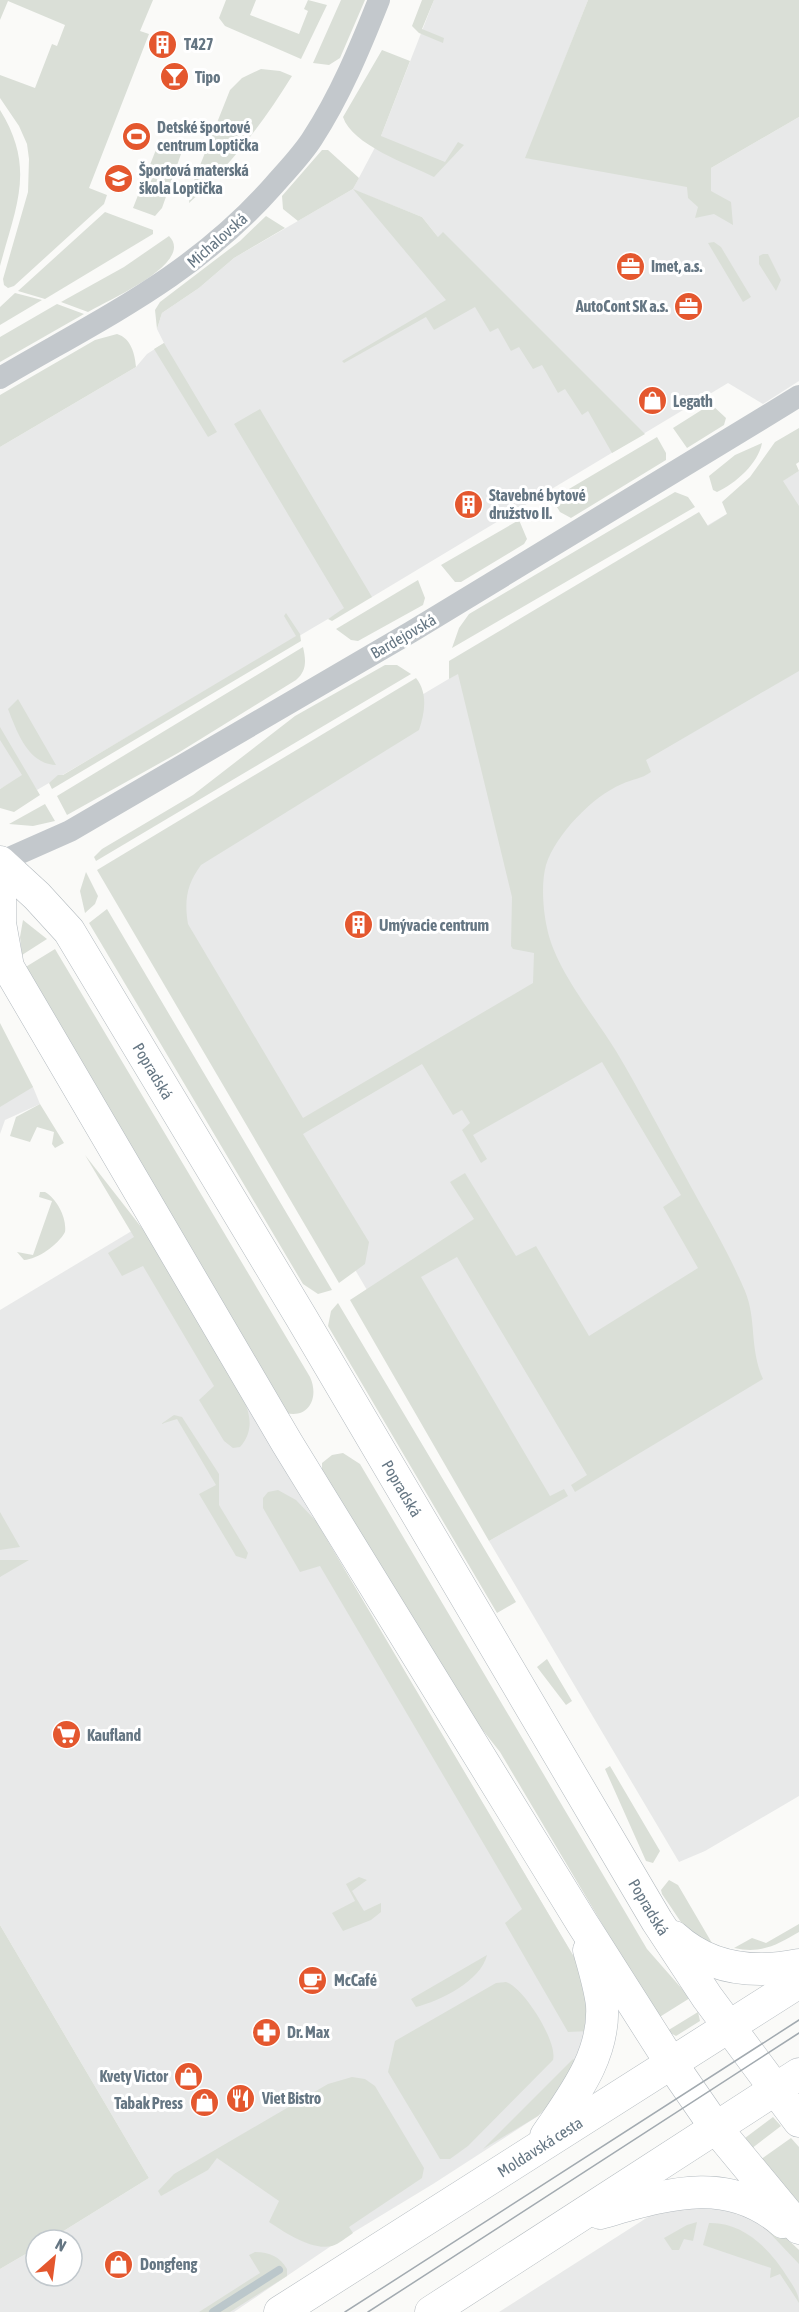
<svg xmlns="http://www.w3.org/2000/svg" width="799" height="2312" font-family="'Asap Condensed',sans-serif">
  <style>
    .built { fill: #e8e9e9; fill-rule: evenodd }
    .green { fill: #dadfd7 }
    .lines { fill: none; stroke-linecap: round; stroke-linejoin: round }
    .stream { stroke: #bbc7cb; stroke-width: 8 }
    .secondary-casing { stroke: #b3babf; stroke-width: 33 }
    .street { stroke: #c3c8cc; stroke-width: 22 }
    .secondary { stroke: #fff; stroke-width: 32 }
    .tram { stroke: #a2aab0; stroke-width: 1.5 }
    .labels { text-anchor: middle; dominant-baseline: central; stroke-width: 6; stroke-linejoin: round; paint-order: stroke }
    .poi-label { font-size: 16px; font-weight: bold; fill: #657683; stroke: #fff; text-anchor: start }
    .street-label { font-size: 16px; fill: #657683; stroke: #fff }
  </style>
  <rect width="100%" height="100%" fill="#fafaf8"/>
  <path class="built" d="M 434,0 L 588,0 L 526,158 L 711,168 L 799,117 L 799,381 L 763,404 L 728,383 L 372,597 L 345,609 L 37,790 L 26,774 L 0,789 L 0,447 L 136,367 L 147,354 L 164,343 L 157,329 L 162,313 L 199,288 L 234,258 L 353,189 L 381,136 ZM 354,190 L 422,217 L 438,237 Z
    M 799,471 L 799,1796 L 705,1851 L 679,1862 L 489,1541 L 508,1530 L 122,873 Z
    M 0,1036 L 33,1087 L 40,1104 L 5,1120 L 0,1134 Z
    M 140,1226 L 577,1962 L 591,2005 L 580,2064 L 549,2105 L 538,2116 L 433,2184 L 334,2244 L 234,2312 L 0,2312 L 0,2269 L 36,2248 L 36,2276 L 72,2276 L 72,2240 L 49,2240 L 149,2178 L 0,1925 L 0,1310 Z
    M 724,2201 L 799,2250 L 799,2312 L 499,2312 L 648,2217 L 670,2206 Z"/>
  <path class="green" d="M 0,0 L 153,0 L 140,31 L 149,34 L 89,188 L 107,195 L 104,204 L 14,286 L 8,288 L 4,285 L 3,279 L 28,192 L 29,159 L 27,144 L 19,126 L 0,98 L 0,75 L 35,88 L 52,44 L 57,46 L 65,25 L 8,1 L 0,20 Z
    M 226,0 L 256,0 L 250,15 L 299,34 L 308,11 L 304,9 L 308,0 L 327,5 L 301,59 L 225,26 L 219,18 Z
    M 341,0 L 365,0 L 340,58 L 329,65 L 313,63 Z
    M 422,0 L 434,0 L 422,29 L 444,38 L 443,43 L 419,33 L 412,26 Z
    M 588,0 L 799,0 L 799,117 L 711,168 L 711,191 L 731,202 L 733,225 L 714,214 L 695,218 L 698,207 L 688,198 L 687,187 L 525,158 Z
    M 382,50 L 410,61 L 381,136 L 445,162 L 458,142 L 464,145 L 434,177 C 408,164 352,145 343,117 Z
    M 261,69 L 280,71 L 292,76 C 263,123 230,166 189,203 L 191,188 L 230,90 L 242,78 Z
    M 0,110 C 36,168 16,206 0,266 Z
    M 159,142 L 181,154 L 162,208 L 155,216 L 133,208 Z
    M 322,150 L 328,150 L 359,178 L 353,189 L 422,217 L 438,237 L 443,232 L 645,434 L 612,453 L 588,411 L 582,415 L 565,389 L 558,393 L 542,365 L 533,369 L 519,347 L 511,351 L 498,328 L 490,332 L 475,307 L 434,330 L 426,317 L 344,363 L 342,361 L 446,300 L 353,189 L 298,221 L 283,209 L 282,196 Z
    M 105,212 L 153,230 L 153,234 L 45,299 L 18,291 Z
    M 266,216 L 285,228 L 234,258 L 199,288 L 162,313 L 157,329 L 155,310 L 160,302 L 240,241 Z
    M 169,236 C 196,263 106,301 88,312 L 61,302 L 124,267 Z
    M 714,242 L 721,247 L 751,297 L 743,302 L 708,243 Z
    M 763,254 L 768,254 L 781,280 L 776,291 L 759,264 L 759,256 Z
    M 15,293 L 42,300 L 0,325 L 0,307 Z
    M 57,304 L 84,314 L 0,362 L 0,337 Z
    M 117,334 C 131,338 135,354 136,367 L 0,447 L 0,395 L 95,340 Z
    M 164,343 L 217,432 L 208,437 L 154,349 Z
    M 711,404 L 726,418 L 724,425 L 687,448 L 673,428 Z
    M 260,409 L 372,597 L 332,621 L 328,619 L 344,608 L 234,424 Z
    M 799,428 L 799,462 L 796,464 L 799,471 L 783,481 L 799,506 L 799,671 L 646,760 L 651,772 C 641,779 633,779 622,784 C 593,796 556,834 546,865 C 541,883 543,910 547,928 C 555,969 594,1015 616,1051 C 640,1091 661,1133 684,1174 C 705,1213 728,1251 745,1291 C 757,1320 749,1347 763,1379 L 575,1492 L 571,1485 L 587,1475 L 457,1257 L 421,1277 L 550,1496 L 564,1489 L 568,1496 L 489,1541 L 350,1300 L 474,1219 L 450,1182 L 465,1173 L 516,1256 L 536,1246 L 589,1336 L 698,1268 L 663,1207 L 681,1195 L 602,1062 L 473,1135 L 487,1159 L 481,1163 L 462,1130 L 470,1123 L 462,1110 L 453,1115 L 422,1064 L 303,1134 L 369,1242 L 365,1264 L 339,1283 L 97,870 L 416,678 C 428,693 425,712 419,730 L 201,865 C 187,884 184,900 188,924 L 303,1118 L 533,983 L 534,953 L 513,949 L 511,946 L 512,897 L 458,674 L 449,679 L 449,661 L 699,512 L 708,526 L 727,514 L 722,502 L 750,477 L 775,442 Z
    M 657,437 L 666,453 L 666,460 L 571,518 L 560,512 L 552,499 Z
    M 762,443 C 758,464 736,483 717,492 L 713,490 L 709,476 L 735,455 Z
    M 675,492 L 688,497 L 695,507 L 452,648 L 459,628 L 469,614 Z
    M 519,520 L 527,539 L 524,544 L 461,582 L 455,582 L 441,565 Z
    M 418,580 L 425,598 L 423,605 L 358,641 L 351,640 L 336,629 Z
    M 286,613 L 300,634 L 301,641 L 52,789 L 49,783 L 58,775 L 63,775 L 296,636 L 284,616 Z
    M 303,647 C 306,660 307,671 296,680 L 178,753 L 67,815 L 57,796 Z
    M 385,665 L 397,665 L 411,674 L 96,861 L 94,857 L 102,849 L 193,795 L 295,716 Z
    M 18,699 L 56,765 C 28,764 17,732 8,709 Z
    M 0,727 L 40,795 L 14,812 L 0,808 L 0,789 L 22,775 L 0,740 Z
    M 45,804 L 55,821 L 33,826 L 9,824 Z
    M 86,872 L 98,896 L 95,904 L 85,913 L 80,891 Z
    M 107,909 L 332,1290 L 318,1294 L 303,1284 L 89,923 Z
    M 23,920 L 47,939 L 22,955 L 20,937 Z
    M 55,949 L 310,1377 C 319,1396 310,1419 286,1413 L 24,968 Z
    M 0,1023 L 33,1087 L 0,1107 Z
    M 40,1104 L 64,1143 L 55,1148 L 52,1144 L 54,1132 L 37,1127 L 30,1142 L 10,1136 L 16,1117 Z
    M 85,1155 L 145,1232 L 242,1397 C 251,1414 254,1431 240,1447 L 233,1448 L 224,1441 L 199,1400 L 214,1386 L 143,1266 L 122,1276 L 108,1253 L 134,1237 Z
    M 40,1192 L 45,1192 C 57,1199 67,1218 65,1232 C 58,1245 38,1259 24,1260 L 17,1252 L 33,1255 L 52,1201 L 39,1197 Z
    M 338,1303 L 516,1602 L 497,1613 L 328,1326 L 331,1311 Z
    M 174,1415 L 182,1417 L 219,1474 L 219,1505 L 248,1553 L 246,1559 L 236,1556 L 199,1494 L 216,1485 L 177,1419 L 161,1424 Z
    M 343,1453 L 360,1464 L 647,1949 L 690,1998 L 658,2018 L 500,1752 L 448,1686 L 322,1472 L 322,1463 L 332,1455 Z
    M 278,1490 L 296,1500 L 316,1521 L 577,1962 L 584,1976 L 590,2031 L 568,2032 L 505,1923 L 522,1909 L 320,1566 L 300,1572 L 263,1508 L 263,1498 L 268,1492 Z
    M 0,1512 L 20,1547 L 0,1550 Z
    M 0,1560 L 29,1560 L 0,1577 Z
    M 547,1659 L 572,1701 L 566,1705 L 537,1667 Z
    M 610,1766 L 660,1851 L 653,1863 L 646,1861 L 605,1769 Z
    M 359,1877 L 367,1880 L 352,1891 L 364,1911 L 381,1903 L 381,1912 L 371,1920 L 343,1931 L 332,1913 L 355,1901 L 346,1884 Z
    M 669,1880 L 678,1885 L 719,1955 L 691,1937 L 662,1894 L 661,1890 Z
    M 799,1924 L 799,1932 C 777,1945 761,1954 734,1948 L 752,1938 L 766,1943 Z
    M 0,1925 L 149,2178 L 49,2240 L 36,2240 L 36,2248 L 0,2269 Z
    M 487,1955 C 481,1981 440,2001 416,2007 L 411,1999 Z
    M 506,1982 C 524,1988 558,2042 553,2060 L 468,2146 L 450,2159 L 440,2159 L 388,2072 L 395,2041 L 496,1983 Z
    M 698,2012 L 700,2021 L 676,2036 L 667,2031 Z
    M 573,2059 L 580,2064 L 549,2105 L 538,2116 L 483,2149 Z
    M 352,2077 L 365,2079 L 375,2086 L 424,2168 L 422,2178 L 349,2227 L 353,2233 C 347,2237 339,2244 332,2246 C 312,2251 284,2232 269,2222 L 279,2201 L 217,2158 L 208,2170 L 161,2196 L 158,2191 L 174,2174 L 328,2084 Z
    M 773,2117 L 781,2126 L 751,2149 L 745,2138 Z
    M 791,2138 L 799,2147 L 799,2207 L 760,2160 Z
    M 762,2215 L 799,2250 L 799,2264 L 763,2226 Z
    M 697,2222 L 693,2241 L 684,2239 L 679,2250 L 672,2250 L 664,2238 L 687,2225 Z
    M 709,2223 C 744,2222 771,2250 788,2278 C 793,2286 799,2293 799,2303 L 780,2274 L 770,2278 L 771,2268 L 703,2245 Z
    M 255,2252 C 270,2252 280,2257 287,2269 L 287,2276 L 230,2312 L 199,2312 L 260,2273 L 249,2255 Z"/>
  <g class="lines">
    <path class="stream" d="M 213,2312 L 279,2270"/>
    <defs>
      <g id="secondary">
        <path id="s1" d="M 0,862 L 37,896 L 69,931 L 301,1317 L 657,1921 L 707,1997 L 799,2121"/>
        <path d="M 0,882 L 0,923 L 8,967 L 287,1443 L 582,1923 L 671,2063 L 716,2128 L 799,2228"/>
        <path d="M 674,1937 C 709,1969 754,1974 799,1965"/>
        <path d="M 546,2136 C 573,2096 605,2056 602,2005 C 600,1987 594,1968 589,1950"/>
        <path d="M 600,2213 C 665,2195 726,2173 783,2222"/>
        <path id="s2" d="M 280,2312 L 799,1982"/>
        <path d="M 431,2312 L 799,2074"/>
      </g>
    </defs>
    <use href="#secondary" class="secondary-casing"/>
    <path class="street" d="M 0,378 C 102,318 194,276 274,185 C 287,170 301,156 312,139 C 340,96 360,48 379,0
      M 0,862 L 70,831 L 411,632 L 799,396"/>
    <use href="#secondary" class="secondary"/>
    <path class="tram" d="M 345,2312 L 799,2020
      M 368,2312 L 799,2033"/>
  </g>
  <defs>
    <symbol id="building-disc" viewBox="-11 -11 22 22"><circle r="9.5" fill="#e4572e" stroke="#fff"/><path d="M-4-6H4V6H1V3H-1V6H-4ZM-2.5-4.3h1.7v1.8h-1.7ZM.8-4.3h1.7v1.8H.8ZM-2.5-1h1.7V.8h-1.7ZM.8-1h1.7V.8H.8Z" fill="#fff"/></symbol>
    <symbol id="bar-disc" viewBox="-11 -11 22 22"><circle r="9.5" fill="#e4572e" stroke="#fff"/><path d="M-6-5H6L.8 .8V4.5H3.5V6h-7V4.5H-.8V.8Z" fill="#fff"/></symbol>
    <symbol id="stadium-disc" viewBox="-11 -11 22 22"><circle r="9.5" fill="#e4572e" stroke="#fff"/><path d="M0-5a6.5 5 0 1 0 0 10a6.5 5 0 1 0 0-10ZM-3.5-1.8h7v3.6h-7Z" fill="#fff"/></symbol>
    <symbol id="school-disc" viewBox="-11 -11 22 22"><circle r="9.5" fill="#e4572e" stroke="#fff"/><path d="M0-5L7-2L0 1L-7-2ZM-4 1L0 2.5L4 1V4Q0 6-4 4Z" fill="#fff"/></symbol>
    <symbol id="office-disc" viewBox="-11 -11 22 22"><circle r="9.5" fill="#e4572e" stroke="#fff"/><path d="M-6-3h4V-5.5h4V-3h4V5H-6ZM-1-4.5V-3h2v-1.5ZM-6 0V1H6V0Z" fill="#fff"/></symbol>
    <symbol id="shop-disc" viewBox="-11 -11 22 22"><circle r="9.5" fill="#e4572e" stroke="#fff"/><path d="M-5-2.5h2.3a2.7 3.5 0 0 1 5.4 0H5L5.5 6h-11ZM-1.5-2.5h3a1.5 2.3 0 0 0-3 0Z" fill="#fff"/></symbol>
    <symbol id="supermarket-disc" viewBox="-11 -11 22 22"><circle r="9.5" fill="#e4572e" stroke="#fff"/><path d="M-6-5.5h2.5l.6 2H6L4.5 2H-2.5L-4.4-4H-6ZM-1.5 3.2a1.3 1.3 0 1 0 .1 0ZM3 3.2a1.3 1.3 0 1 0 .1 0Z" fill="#fff"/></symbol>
    <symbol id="cafe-disc" viewBox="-11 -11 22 22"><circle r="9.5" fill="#e4572e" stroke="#fff"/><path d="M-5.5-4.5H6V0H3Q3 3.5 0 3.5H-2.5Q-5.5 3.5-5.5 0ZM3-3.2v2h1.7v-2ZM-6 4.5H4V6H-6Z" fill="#fff"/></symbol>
    <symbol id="pharmacy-disc" viewBox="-11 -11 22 22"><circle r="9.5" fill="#e4572e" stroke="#fff"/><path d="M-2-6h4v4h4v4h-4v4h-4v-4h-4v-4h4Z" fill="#fff"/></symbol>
    <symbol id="restaurant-disc" viewBox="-11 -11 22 22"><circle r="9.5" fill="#e4572e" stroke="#fff"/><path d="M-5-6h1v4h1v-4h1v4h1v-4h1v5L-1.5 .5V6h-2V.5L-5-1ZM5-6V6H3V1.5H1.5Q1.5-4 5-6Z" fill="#fff"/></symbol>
  </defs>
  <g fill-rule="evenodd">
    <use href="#building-disc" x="146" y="28" width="33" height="33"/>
    <use href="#bar-disc" x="158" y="60" width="33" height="33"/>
    <use href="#stadium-disc" x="120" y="120" width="33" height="33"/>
    <use href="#school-disc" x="102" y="162" width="33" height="33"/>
    <use href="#office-disc" x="614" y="250" width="33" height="33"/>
    <use href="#office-disc" x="672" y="290" width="33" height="33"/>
    <use href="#shop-disc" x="636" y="384" width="33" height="33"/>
    <use href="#building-disc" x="452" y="488" width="33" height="33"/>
    <use href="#building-disc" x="342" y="908" width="33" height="33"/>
    <use href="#supermarket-disc" x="50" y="1718" width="33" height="33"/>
    <use href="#cafe-disc" x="296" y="1964" width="33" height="33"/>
    <use href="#pharmacy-disc" x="250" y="2016" width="33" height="33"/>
    <use href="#shop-disc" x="172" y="2060" width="33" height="33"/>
    <use href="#restaurant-disc" x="224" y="2082" width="33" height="33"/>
    <use href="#shop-disc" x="188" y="2086" width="33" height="33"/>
    <use href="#shop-disc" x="102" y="2248" width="33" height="33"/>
  </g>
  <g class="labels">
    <g class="poi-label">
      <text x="184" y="44">T427</text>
      <text x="195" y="77">Tipo</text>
      <text x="157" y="127">Detské športové<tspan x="157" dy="18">centrum Loptička</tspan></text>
      <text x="139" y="170">Športová materská<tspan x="139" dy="18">škola Loptička</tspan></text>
      <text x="651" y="266">Imet, a.s.</text>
      <text x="668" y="306" text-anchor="end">AutoCont SK a.s.</text>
      <text x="673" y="401">Legath</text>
      <text x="489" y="495">Stavebné bytové<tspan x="489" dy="18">družstvo II.</tspan></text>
      <text x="379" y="925">Umývacie centrum</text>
      <text x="87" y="1735">Kaufland</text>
      <text x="334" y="1980">McCafé</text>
      <text x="287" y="2032">Dr. Max</text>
      <text x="168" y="2076" text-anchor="end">Kvety Victor</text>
      <text x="262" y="2098">Viet Bistro</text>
      <text x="183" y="2103" text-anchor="end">Tabak Press</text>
      <text x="140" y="2264">Dongfeng</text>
    </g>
    <g class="street-label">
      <text transform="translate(217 240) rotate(-41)">Michalovská</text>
      <text transform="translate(403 636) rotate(-30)">Bardejovská</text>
      <text stroke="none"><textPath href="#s1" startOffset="261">Popradská</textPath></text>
      <text stroke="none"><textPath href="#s1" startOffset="747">Popradská</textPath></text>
      <text stroke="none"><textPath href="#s1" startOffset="1233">Popradská</textPath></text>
      <text stroke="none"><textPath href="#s2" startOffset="308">Moldavská cesta</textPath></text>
    </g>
  </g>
  <g transform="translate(54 2258) rotate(28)"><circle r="28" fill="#ffffff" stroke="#c1c8cd" stroke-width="1.5"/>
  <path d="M0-4.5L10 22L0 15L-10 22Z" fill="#e4572e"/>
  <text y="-9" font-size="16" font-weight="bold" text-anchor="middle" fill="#657683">N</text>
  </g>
</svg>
